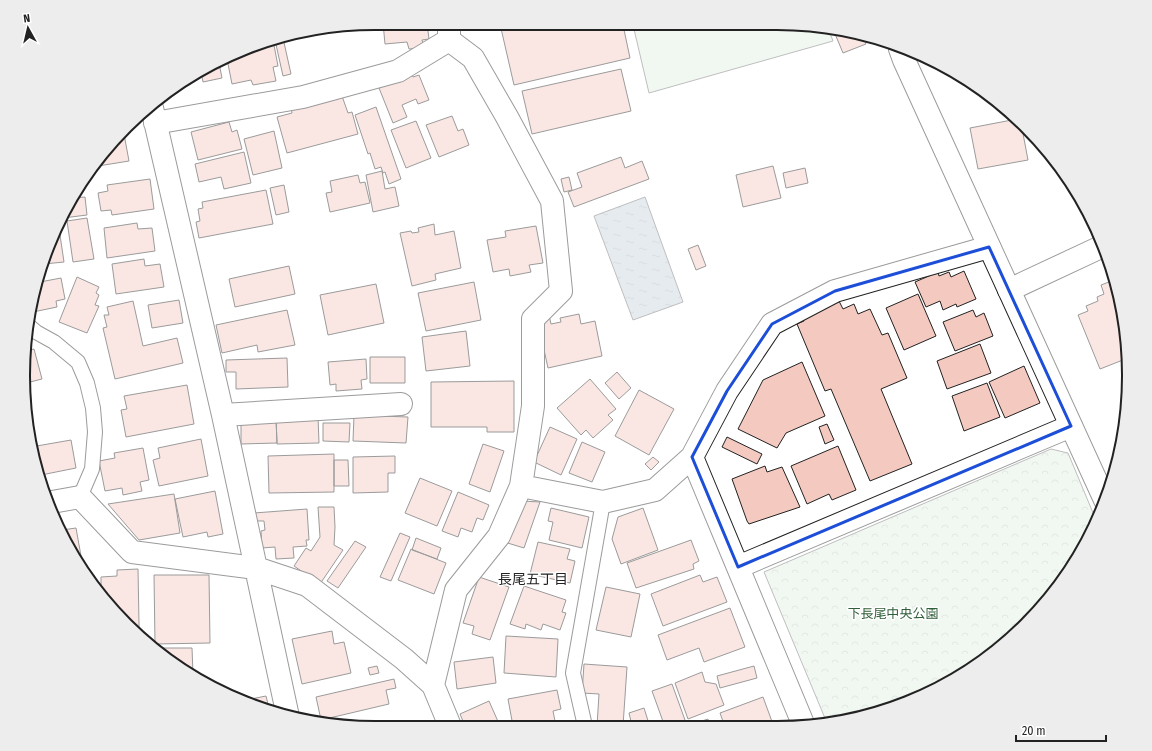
<svg xmlns="http://www.w3.org/2000/svg" width="1152" height="751" font-family="'Fira Sans Condensed','Noto Sans JP',sans-serif">
  <style>
    .forest { fill: url(#forest-crowns); stroke: #6f6f6f }
    .pitch { fill: #e0efe3; stroke: #6f6f6f }
    .water { fill: url(#water-ripples); stroke: #6f6f6f }
    .building { fill: #f3c9c0; stroke: #222 }
    .lines { fill: none; stroke-linecap: round; stroke-linejoin: round }
    .lane-casing { stroke: #222; stroke-width: 16 }
    .street-casing { stroke: #222; stroke-width: 24 }
    .secondary-casing { stroke: #222; stroke-width: 24 }
    .lane { stroke: #fff; stroke-width: 14 }
    .street { stroke: #fff; stroke-width: 22 }
    .secondary { stroke: #fff; stroke-width: 22 }
    .marked { fill: none; stroke: #1d4ed8; stroke-width: 3; stroke-linejoin: round }
    .labels { text-anchor: middle; dominant-baseline: central; stroke-width: 3; stroke-linejoin: round; paint-order: stroke }
    .park-label { font-size: 13px; fill: #2f5e38; stroke: #fff }
    .neighbourhood-label { font-size: 14px; fill: #222; stroke: #fff }
    .rim { fill: none; stroke: #222; stroke-width: 2 }
  </style>
  <defs>
    <pattern id="forest-crowns" width="20" height="18" patternUnits="userSpaceOnUse"><rect width="20" height="18" fill="#e0efe3"/><path d="M2 6a3 3 0 1 1 6 0M12 15a3 3 0 1 1 6 0" fill="none" stroke="#c0cdc2"/></pattern>
    <pattern id="water-ripples" width="26" height="14" patternUnits="userSpaceOnUse"><rect width="26" height="14" fill="#c7d3dd"/><path d="M2 4q2-2 4 0t4 0M15 11q2-2 4 0t4 0" fill="none" stroke="#abb5bd"/></pattern>
  </defs>
  <rect width="100%" height="100%" fill="#fff"/>
  <path class="forest" d="M 1051,449 L 1068,453 L 1096,520 L 1082,552 L 1041,608 L 991,655 L 932,692 L 868,716 L 827,723 L 764,572 Z"/>
  <path class="pitch" d="M 633,25 L 823,26 L 828,28 L 833,41 L 649,93 Z"/>
  <path class="water" d="M 645,197 L 683,302 L 633,320 L 594,216 Z"/>
  <path class="building" d="M 383,23 L 427,23 L 429,39 L 422,40 L 424,48 L 409,49 L 407,42 L 385,44 Z
    M 500,24 L 623,25 L 630,58 L 514,85 Z
    M 358,26 L 359,28 L 322,34 L 322,32 Z
    M 833,29 L 863,38 L 866,44 L 843,53 Z
    M 283,38 L 291,74 L 283,76 L 275,40 Z
    M 273,40 L 278,66 L 273,67 L 276,81 L 253,85 L 251,80 L 232,84 L 227,59 L 262,42 Z
    M 219,63 L 222,78 L 203,82 L 201,72 Z
    M 621,69 L 631,111 L 532,134 L 522,91 Z
    M 412,75 L 413,77 L 419,75 L 429,100 L 418,104 L 416,99 L 402,105 L 407,117 L 393,123 L 379,88 Z
    M 342,96 L 348,113 L 352,112 L 358,134 L 287,153 L 277,117 L 292,113 L 291,107 Z
    M 376,107 L 401,179 L 389,184 L 385,172 L 383,173 L 381,167 L 375,169 L 370,153 L 368,154 L 355,115 Z
    M 452,116 L 458,131 L 463,129 L 469,145 L 439,157 L 426,125 Z
    M 1017,119 L 1021,123 L 1028,160 L 978,169 L 970,128 Z
    M 416,121 L 431,158 L 406,168 L 391,130 Z
    M 229,122 L 232,132 L 237,130 L 242,149 L 198,160 L 191,132 Z
    M 274,131 L 282,168 L 253,175 L 244,139 Z
    M 124,134 L 129,161 L 92,167 L 96,161 Z
    M 244,152 L 251,183 L 224,189 L 221,177 L 199,182 L 195,164 Z
    M 621,157 L 625,168 L 642,161 L 649,179 L 574,207 L 568,192 L 582,187 L 577,173 Z
    M 773,166 L 781,198 L 743,207 L 736,175 Z
    M 805,168 L 808,183 L 786,188 L 783,173 Z
    M 382,171 L 385,189 L 395,187 L 399,206 L 373,212 L 366,175 Z
    M 358,175 L 360,183 L 365,182 L 370,203 L 330,212 L 326,193 L 332,192 L 330,181 Z
    M 569,177 L 572,190 L 564,192 L 561,179 Z
    M 150,179 L 154,209 L 112,215 L 111,210 L 101,211 L 98,193 L 108,191 L 107,185 Z
    M 284,185 L 289,212 L 276,215 L 270,188 Z
    M 266,190 L 273,224 L 199,238 L 196,222 L 200,221 L 198,209 L 203,208 L 202,202 Z
    M 85,197 L 87,215 L 63,218 L 74,198 Z
    M 87,218 L 94,259 L 73,262 L 67,221 Z
    M 137,223 L 138,229 L 152,228 L 155,251 L 107,258 L 104,228 Z
    M 434,224 L 435,235 L 454,231 L 461,268 L 435,274 L 436,280 L 412,286 L 400,233 L 411,231 L 412,233 L 419,232 L 418,228 Z
    M 536,226 L 543,263 L 529,265 L 531,272 L 510,276 L 509,269 L 493,272 L 487,240 L 506,237 L 505,231 Z
    M 60,235 L 64,262 L 44,264 L 50,241 L 53,236 Z
    M 698,245 L 706,266 L 696,270 L 688,249 Z
    M 144,259 L 145,266 L 160,264 L 164,287 L 116,294 L 112,264 Z
    M 289,266 L 295,294 L 235,307 L 229,279 Z
    M 964,271 L 976,299 L 957,307 L 956,304 L 943,310 L 940,301 L 926,307 L 915,282 L 938,272 L 939,276 L 949,272 L 951,277 Z
    M 77,277 L 99,287 L 96,293 L 99,295 L 95,305 L 99,306 L 87,333 L 59,322 Z
    M 61,278 L 65,299 L 56,301 L 57,307 L 33,312 L 40,282 Z
    M 1114,280 L 1118,288 L 1128,353 L 1128,358 L 1100,369 L 1078,315 L 1088,311 L 1086,306 L 1098,301 L 1097,297 L 1104,294 L 1101,285 Z
    M 474,282 L 481,320 L 426,331 L 418,293 Z
    M 376,284 L 384,323 L 328,335 L 320,295 Z
    M 918,294 L 936,336 L 904,350 L 886,308 Z
    M 838,299 L 843,309 L 854,304 L 858,314 L 870,309 L 882,335 L 888,333 L 907,378 L 881,389 L 912,464 L 870,481 L 831,389 L 825,391 L 797,324 L 804,321 L 802,315 Z
    M 179,300 L 183,323 L 152,328 L 148,305 Z
    M 133,301 L 143,346 L 177,338 L 183,363 L 115,379 L 103,328 L 107,327 L 104,315 L 109,315 L 107,307 Z
    M 287,310 L 295,345 L 258,352 L 257,345 L 222,353 L 216,325 Z
    M 973,310 L 976,317 L 984,313 L 993,336 L 955,351 L 943,322 Z
    M 579,314 L 581,324 L 595,321 L 602,356 L 548,368 L 537,318 L 549,315 L 551,324 L 561,322 L 560,318 Z
    M 466,331 L 470,366 L 426,371 L 422,337 Z
    M 980,344 L 991,373 L 947,389 L 937,361 Z
    M 34,349 L 42,379 L 26,383 L 24,351 L 24,352 Z
    M 370,357 L 405,357 L 405,383 L 370,383 Z
    M 287,358 L 288,387 L 236,389 L 236,372 L 226,372 L 226,360 Z
    M 366,359 L 367,379 L 361,380 L 362,389 L 336,391 L 336,384 L 330,385 L 328,362 Z
    M 802,362 L 825,416 L 786,433 L 777,448 L 738,429 L 763,380 Z
    M 1024,366 L 1040,403 L 1005,418 L 989,382 Z
    M 617,372 L 631,388 L 619,399 L 605,383 Z
    M 590,379 L 616,409 L 608,415 L 613,420 L 593,438 L 586,430 L 581,435 L 557,408 Z
    M 514,381 L 514,432 L 487,432 L 487,427 L 431,427 L 431,382 Z
    M 987,383 L 1000,417 L 964,431 L 952,396 Z
    M 187,385 L 194,424 L 126,437 L 121,410 L 127,409 L 124,396 Z
    M 639,390 L 674,409 L 649,455 L 615,436 Z
    M 354,415 L 408,417 L 406,443 L 353,441 Z
    M 318,417 L 319,443 L 277,444 L 276,418 Z
    M 276,418 L 277,443 L 241,444 L 241,419 Z
    M 323,423 L 350,423 L 349,442 L 323,441 Z
    M 827,424 L 834,440 L 825,444 L 819,427 Z
    M 550,427 L 577,439 L 561,475 L 534,462 Z
    M 727,437 L 762,454 L 757,464 L 722,447 Z
    M 201,439 L 208,476 L 159,486 L 153,460 L 160,458 L 158,448 Z
    M 71,440 L 76,468 L 41,475 L 31,447 Z
    M 582,442 L 605,452 L 592,482 L 569,473 Z
    M 483,444 L 504,451 L 490,492 L 469,484 Z
    M 838,446 L 856,490 L 832,500 L 829,494 L 807,504 L 791,466 Z
    M 143,448 L 149,480 L 140,482 L 142,491 L 123,495 L 122,488 L 105,491 L 99,461 L 115,458 L 114,453 Z
    M 334,454 L 334,492 L 269,493 L 268,456 Z
    M 395,456 L 395,473 L 388,473 L 388,492 L 353,493 L 353,457 Z
    M 653,457 L 659,462 L 651,470 L 645,464 Z
    M 334,460 L 348,460 L 349,486 L 334,486 Z
    M 765,466 L 767,472 L 782,467 L 800,507 L 749,524 L 747,521 L 732,479 Z
    M 420,478 L 452,491 L 437,526 L 405,513 Z
    M 215,491 L 223,534 L 208,537 L 207,532 L 183,537 L 175,499 Z
    M 458,492 L 489,505 L 483,520 L 477,518 L 472,532 L 461,528 L 458,537 L 442,531 Z
    M 174,494 L 180,533 L 139,540 L 108,504 Z
    M 522,501 L 540,502 L 524,548 L 501,541 Z
    M 318,507 L 334,507 L 335,527 L 334,545 L 343,550 L 320,584 L 294,566 L 306,548 L 311,551 L 320,537 Z
    M 551,508 L 589,517 L 582,548 L 549,540 L 553,522 L 548,521 Z
    M 643,508 L 658,550 L 621,564 L 612,539 L 618,517 Z
    M 307,509 L 309,540 L 306,540 L 307,546 L 293,547 L 294,558 L 276,559 L 275,547 L 262,548 L 261,531 L 265,530 L 264,521 L 255,521 L 254,513 Z
    M 76,528 L 83,567 L 70,552 L 62,530 Z
    M 400,533 L 410,537 L 391,581 L 380,577 Z
    M 416,538 L 441,548 L 437,559 L 412,550 Z
    M 691,540 L 699,561 L 693,564 L 694,569 L 636,588 L 627,563 Z
    M 355,541 L 366,547 L 338,588 L 327,581 Z
    M 538,542 L 570,549 L 567,559 L 575,561 L 570,583 L 530,574 Z
    M 411,549 L 446,563 L 434,594 L 398,580 Z
    M 138,569 L 139,624 L 139,636 L 101,590 L 101,577 L 117,576 L 117,570 Z
    M 154,575 L 209,575 L 210,643 L 155,644 Z
    M 700,575 L 703,582 L 717,577 L 727,602 L 663,626 L 651,594 Z
    M 479,577 L 509,587 L 490,640 L 472,634 L 474,626 L 463,623 Z
    M 524,586 L 566,600 L 562,612 L 566,613 L 560,630 L 543,624 L 541,630 L 526,624 L 525,629 L 510,624 Z
    M 606,587 L 640,594 L 631,637 L 596,630 Z
    M 730,608 L 745,647 L 704,662 L 699,648 L 667,660 L 658,635 Z
    M 332,631 L 334,644 L 344,642 L 351,673 L 302,684 L 292,639 Z
    M 506,636 L 558,639 L 556,677 L 504,673 Z
    M 154,648 L 192,648 L 193,674 Z
    M 493,657 L 496,683 L 457,689 L 454,662 Z
    M 584,664 L 627,667 L 623,726 L 597,726 L 599,694 L 582,693 Z
    M 377,666 L 379,673 L 370,675 L 368,668 Z
    M 754,666 L 757,678 L 720,688 L 717,676 Z
    M 702,672 L 705,682 L 716,684 L 724,705 L 688,719 L 675,683 Z
    M 394,679 L 396,688 L 386,690 L 389,704 L 321,720 L 316,697 Z
    M 672,684 L 685,720 L 668,727 L 665,727 L 652,691 Z
    M 557,690 L 561,709 L 553,711 L 555,721 L 540,724 L 540,726 L 513,726 L 508,699 Z
    M 266,696 L 268,704 L 263,705 L 246,700 Z
    M 763,697 L 774,727 L 725,727 L 720,713 Z
    M 489,701 L 500,726 L 465,726 L 460,714 Z
    M 644,708 L 650,727 L 632,726 L 629,713 Z
    M 708,719 L 710,727 L 683,727 Z"/>
  <g class="lines">
    <defs>
      <path id="lane" d="M 30,327 L 36,332 L 54,342 L 78,362 L 87,383 L 93,408 L 95,432 L 92,469 L 80,497
        M 585,726 L 573,673 L 603,502"/>
      <path id="street" d="M 449,24 L 449,40 L 473,58 L 507,117 L 552,201 L 561,291 L 533,319 L 533,406 L 521,486
        M 152,108 L 223,415 L 287,712
        M 155,123 L 303,97 L 398,71 L 449,40
        M 1009,290 L 1103,246
        M 223,415 L 401,404
        M 52,502 L 80,497 L 132,552 L 256,568 L 307,585 L 404,659 L 433,685 L 450,726
        M 738,567 L 1071,426
        M 433,685 L 456,590 L 499,536 L 521,486 L 603,502 L 655,490 L 692,457
        M 804,726 L 692,457 L 727,391 L 772,324 L 835,291 L 989,247"/>
      <path id="secondary" d="M 900,49 L 904,60 L 1105,500"/>
    </defs>
    <use href="#lane" class="lane-casing"/>
    <use href="#street" class="street-casing"/>
    <use href="#secondary" class="secondary-casing"/>
    <use href="#lane" class="lane"/>
    <use href="#street" class="street"/>
    <use href="#secondary" class="secondary"/>
  </g>
  <path d="M0 0H1152V751H0ZM 989,247 L 1071,426 L 738,567 L 692,457 L 727,391 L 772,324 L 835,291 Z" fill="#fff" fill-opacity=".55" fill-rule="evenodd"/>
  <path class="marked" d="M 989,247 L 1071,426 L 738,567 L 692,457 L 727,391 L 772,324 L 835,291 Z"/>
  <g class="labels">
    <g class="park-label">
      <text x="893" y="613">下長尾中央公園</text>
    </g>
    <g class="neighbourhood-label">
      <text x="533" y="579">長尾五丁目</text>
    </g>
  </g>
  <path d="M0 0H1152V751H0ZM375 30H777A345 345 0 0 1 1122 375V376A345 345 0 0 1 777 721H375A345 345 0 0 1 30 376V375A345 345 0 0 1 375 30Z" fill="#ededed" fill-rule="evenodd"/>
  <path class="rim" d="M375 30H777A345 345 0 0 1 1122 375V376A345 345 0 0 1 777 721H375A345 345 0 0 1 30 376V375A345 345 0 0 1 375 30Z"/>
  <g transform="translate(28 28) rotate(352)" stroke="#ffffff" stroke-width="3" paint-order="stroke">
  <path d="M0-3L7 15L0 10L-7 15Z" fill="#222222"/>
  <text y="-6" font-size="11" font-weight="bold" text-anchor="middle" fill="#222222">N</text>
  </g>
  <path d="M1016 735v6h90v-6" fill="none" stroke="#222222" stroke-width="2"/>
  <text x="1022" y="735" font-size="12" fill="#222222" stroke="#ffffff" stroke-width="3" paint-order="stroke">20 m</text>
</svg>
